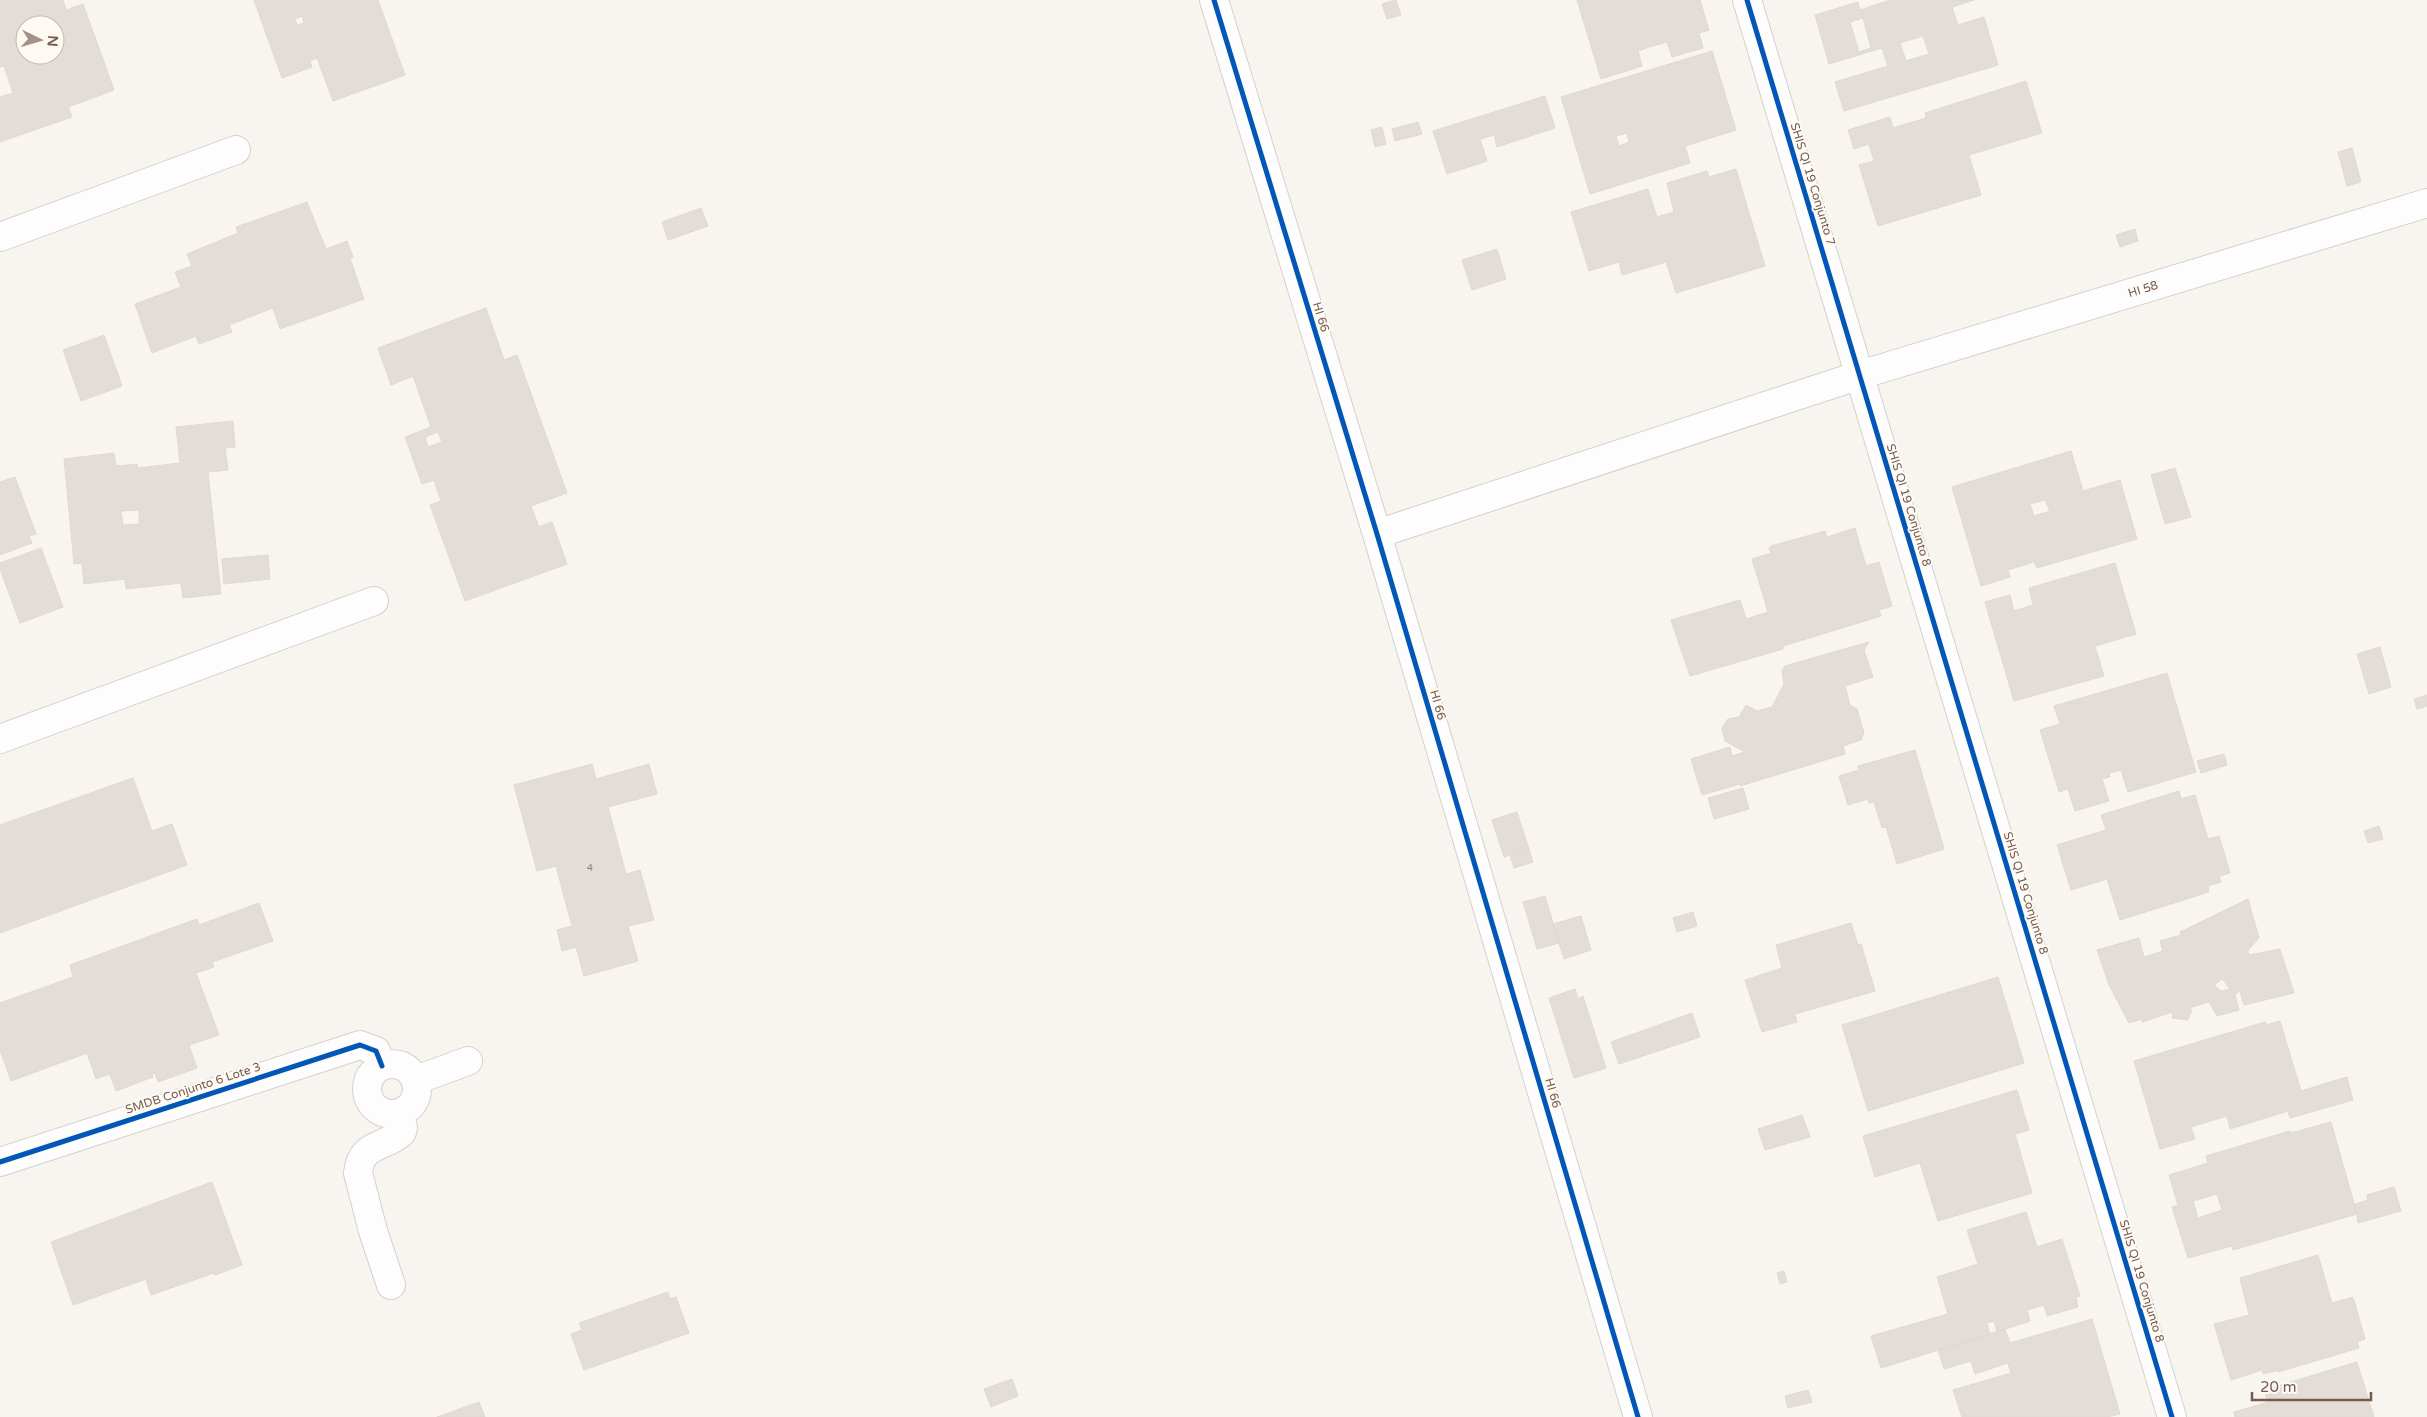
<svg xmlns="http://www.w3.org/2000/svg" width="2427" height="1417" font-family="'Varela Round',sans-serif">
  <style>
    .building { fill: #e4ddd7; stroke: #e0d8d2; fill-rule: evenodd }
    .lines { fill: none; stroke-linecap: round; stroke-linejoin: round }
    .minor-casing { stroke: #d5d0cb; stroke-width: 30 }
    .minor { stroke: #fefdfd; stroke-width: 28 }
    .cycleway-casing { stroke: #fef9f3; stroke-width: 8 }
    .cycleway { stroke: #0057b8; stroke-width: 5 }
    .labels { text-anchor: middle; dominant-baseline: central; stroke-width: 4; stroke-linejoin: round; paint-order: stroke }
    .number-label { font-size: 10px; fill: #927e75 }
    .street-label { font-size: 12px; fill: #745c51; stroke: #fef9f3 }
  </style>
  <rect width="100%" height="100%" fill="#f8f4f0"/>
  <path class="building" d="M 0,0 L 63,0 L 66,10 L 83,4 L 114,90 L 68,107 L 72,117 L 0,142 L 0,97 L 13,93 L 4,66 L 0,67 ZM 25,25 L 55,25 L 55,55 L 25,55 Z
    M 254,0 L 378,0 L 405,75 L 333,101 L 317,58 L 310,61 L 312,67 L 282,78 ZM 302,16 L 304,23 L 297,25 L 295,19 Z
    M 1396,0 L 1401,15 L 1387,19 L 1382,4 Z
    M 1577,0 L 1700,0 L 1709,30 L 1699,33 L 1703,48 L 1672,57 L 1667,42 L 1649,47 L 1638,51 L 1642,66 L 1601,79 Z
    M 1974,0 L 1952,7 L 1958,25 L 1984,17 L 1998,65 L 1844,111 L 1835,82 L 1888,66 L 1885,58 L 1882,48 L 1829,64 L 1815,15 L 1858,2 L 1860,10 L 1890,0 ZM 1863,18 L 1871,48 L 1859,52 L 1850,22 ZM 1923,36 L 1929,54 L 1906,61 L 1900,43 Z
    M 1712,51 L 1736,130 L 1685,146 L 1690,163 L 1590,194 L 1561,97 ZM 1627,133 L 1629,142 L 1619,146 L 1616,136 Z
    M 2026,81 L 2042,133 L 1969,155 L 1981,195 L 1878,226 L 1859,165 L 1874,161 L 1869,144 L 1854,149 L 1848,130 L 1890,117 L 1893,128 L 1926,118 L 1925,113 Z
    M 1545,96 L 1555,128 L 1497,147 L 1494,135 L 1480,139 L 1487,161 L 1447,174 L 1433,131 Z
    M 1418,122 L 1422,134 L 1395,141 L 1392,129 Z
    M 1382,127 L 1386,144 L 1375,147 L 1371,130 Z
    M 2352,148 L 2361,182 L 2347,186 L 2338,152 Z
    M 1736,169 L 1765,266 L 1676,293 L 1666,262 L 1622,275 L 1619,262 L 1589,271 L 1571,212 L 1648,189 L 1657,217 L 1674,212 L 1667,183 L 1707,171 L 1709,177 Z
    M 307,202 L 326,249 L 347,241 L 353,257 L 350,258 L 364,299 L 280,329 L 273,308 L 229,325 L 232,332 L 199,344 L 196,336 L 152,353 L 135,304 L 181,287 L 175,272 L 192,266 L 187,254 L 238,233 L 236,227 Z
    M 701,208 L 708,226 L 668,240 L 662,222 Z
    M 2135,229 L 2138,241 L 2120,247 L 2116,235 Z
    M 1497,249 L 1506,279 L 1472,290 L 1462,260 Z
    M 486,308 L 504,360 L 517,355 L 567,493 L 531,506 L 539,527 L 552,522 L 567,564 L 465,601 L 430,505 L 441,501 L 434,480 L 422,484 L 405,437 L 431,427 L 413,376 L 391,385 L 378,348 ZM 438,432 L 442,442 L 428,447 L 425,437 Z
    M 104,335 L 122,386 L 81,401 L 63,350 Z
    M 233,421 L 235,447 L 225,448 L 228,470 L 208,472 L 221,594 L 183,598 L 181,583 L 126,589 L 125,579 L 84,584 L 82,563 L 74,564 L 64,459 L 114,453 L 116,466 L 137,464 L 138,468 L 180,463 L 176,427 ZM 139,510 L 139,524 L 123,525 L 121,511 Z
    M 2071,451 L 2083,491 L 2120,480 L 2137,539 L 2037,568 L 2034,562 L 2008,570 L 2010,577 L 1981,586 L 1952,487 ZM 2045,500 L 2050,511 L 2034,516 L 2030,504 Z
    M 2175,468 L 2191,517 L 2165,524 L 2151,475 Z
    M 15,477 L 36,534 L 29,536 L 32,543 L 0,555 L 0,482 Z
    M 1855,528 L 1866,566 L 1879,562 L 1892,606 L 1879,610 L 1881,616 L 1783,646 L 1783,649 L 1690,676 L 1671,620 L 1740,600 L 1746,619 L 1768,612 L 1752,559 L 1771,553 L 1769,548 L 1771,546 L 1825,531 L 1827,537 Z
    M 41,548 L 63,607 L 20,623 L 0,569 L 0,563 Z
    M 268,555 L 270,579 L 224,584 L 222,559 Z
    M 2115,563 L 2136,634 L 2095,646 L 2104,676 L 2014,701 L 1985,602 L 2010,595 L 2014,611 L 2033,605 L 2029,588 Z
    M 1869,642 L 1864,650 L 1873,677 L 1845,686 L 1850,705 L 1857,709 L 1864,733 L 1861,740 L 1843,746 L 1845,754 L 1740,786 L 1740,784 L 1702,795 L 1691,759 L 1730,747 L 1732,756 L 1745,752 L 1725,741 L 1722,728 L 1728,719 L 1739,717 L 1746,705 L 1757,711 L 1772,707 L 1784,684 L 1782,671 L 1785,666 Z
    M 2380,647 L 2391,687 L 2369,694 L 2357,654 Z
    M 2167,673 L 2196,772 L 2128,792 L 2121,770 L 2109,773 L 2110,777 L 2102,779 L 2109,801 L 2075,811 L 2068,789 L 2059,792 L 2040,730 L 2060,724 L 2054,706 Z
    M 2427,695 L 2427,706 L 2417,709 L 2414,699 Z
    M 1915,750 L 1944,849 L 1897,864 L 1886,827 L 1882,828 L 1874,802 L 1869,803 L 1868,799 L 1848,805 L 1839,776 L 1859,770 L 1858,766 Z
    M 2224,754 L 2227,765 L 2201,773 L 2197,761 Z
    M 592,764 L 596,779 L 649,764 L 657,794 L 608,807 L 626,874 L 640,870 L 654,920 L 628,926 L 638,961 L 584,976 L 576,947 L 562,951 L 557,930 L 572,926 L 556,866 L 537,871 L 514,785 Z
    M 133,778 L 152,831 L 172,824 L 187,865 L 0,933 L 0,825 Z
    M 1743,788 L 1749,809 L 1714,819 L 1708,798 Z
    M 2179,791 L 2181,799 L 2195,795 L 2208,839 L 2219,836 L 2230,873 L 2219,876 L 2221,882 L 2208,886 L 2209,892 L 2120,920 L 2107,879 L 2071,890 L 2057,845 L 2106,830 L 2101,815 Z
    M 1517,812 L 1529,849 L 1504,857 L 1492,820 Z
    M 2379,826 L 2383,839 L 2368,843 L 2364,831 Z
    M 1529,849 L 1533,862 L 1514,868 L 1510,855 Z
    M 1545,896 L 1559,943 L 1537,949 L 1523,902 Z
    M 2248,899 L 2259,938 L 2248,950 L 2249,955 L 2280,949 L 2294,993 L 2244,1005 L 2240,991 L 2235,994 L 2239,1010 L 2217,1016 L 2209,1002 L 2189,1008 L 2192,1010 L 2188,1020 L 2172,1018 L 2173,1012 L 2142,1022 L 2142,1019 L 2129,1023 L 2109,985 L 2097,950 L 2139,938 L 2144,957 L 2163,951 L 2160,941 L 2181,935 L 2180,932 ZM 2222,979 L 2224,981 L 2230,989 L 2221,991 L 2214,985 Z
    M 259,903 L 273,941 L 212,962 L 214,967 L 196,973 L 219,1035 L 189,1045 L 197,1068 L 158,1082 L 155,1073 L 152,1074 L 153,1077 L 116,1091 L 110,1074 L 96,1079 L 87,1053 L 11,1081 L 0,1050 L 0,1003 L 73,977 L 70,965 L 197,919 L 199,925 Z
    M 1693,912 L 1697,926 L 1677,932 L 1673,918 Z
    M 1581,916 L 1591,950 L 1564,959 L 1553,924 Z
    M 1851,923 L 1858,945 L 1861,944 L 1875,991 L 1795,1014 L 1797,1022 L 1762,1032 L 1745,980 L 1782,968 L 1776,945 Z
    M 1998,977 L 2024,1063 L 1868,1111 L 1842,1025 Z
    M 1575,989 L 1578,999 L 1583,996 L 1606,1068 L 1574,1078 L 1549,998 Z
    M 1692,1013 L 1700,1037 L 1619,1064 L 1611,1042 Z
    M 2280,1021 L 2301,1091 L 2347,1077 L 2353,1100 L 2290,1118 L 2288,1111 L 2230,1129 L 2227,1116 L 2191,1127 L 2195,1139 L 2160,1149 L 2134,1061 L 2265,1022 L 2266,1025 Z
    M 2017,1090 L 2029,1130 L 2015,1134 L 2032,1193 L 1938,1221 L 1920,1163 L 1875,1177 L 1863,1136 Z
    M 1802,1115 L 1810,1137 L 1765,1150 L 1758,1129 Z
    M 2331,1122 L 2357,1214 L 2233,1250 L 2232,1246 L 2188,1258 L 2172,1207 L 2178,1205 L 2169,1175 L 2208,1163 L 2206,1156 L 2290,1131 L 2291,1133 ZM 2217,1194 L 2222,1210 L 2198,1218 L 2193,1201 Z
    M 212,1182 L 242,1265 L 215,1275 L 214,1273 L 151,1295 L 146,1279 L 73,1305 L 51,1242 Z
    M 2394,1187 L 2401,1211 L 2358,1223 L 2355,1204 L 2368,1200 L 2367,1195 Z
    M 2026,1212 L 2037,1247 L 2062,1239 L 2080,1296 L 2076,1297 L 2078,1307 L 2047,1316 L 2044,1305 L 2027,1310 L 2030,1321 L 1997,1332 L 1994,1321 L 1987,1323 L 1990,1334 L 1881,1368 L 1871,1336 L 1948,1314 L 1937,1277 L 1978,1264 L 1967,1230 Z
    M 2318,1255 L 2332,1303 L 2353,1297 L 2365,1339 L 2357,1342 L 2359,1348 L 2278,1372 L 2279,1370 L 2263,1374 L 2262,1370 L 2231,1380 L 2214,1324 L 2249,1315 L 2240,1278 Z
    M 1784,1271 L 1787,1282 L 1780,1284 L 1777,1273 Z
    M 668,1292 L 670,1299 L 676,1297 L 689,1333 L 584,1370 L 571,1334 L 582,1330 L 579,1323 Z
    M 2092,1319 L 2120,1414 L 2107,1417 L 1962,1417 L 1953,1390 L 2011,1373 L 2008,1363 L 1975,1374 L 1971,1361 L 1944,1369 L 1938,1350 L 2005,1329 L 2010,1343 Z
    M 2357,1362 L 2374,1417 L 2235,1417 L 2234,1412 L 2268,1402 L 2264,1390 Z
    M 1012,1379 L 1018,1396 L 991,1407 L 984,1389 Z
    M 1808,1390 L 1812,1402 L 1788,1408 L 1785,1396 Z
    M 479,1402 L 485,1417 L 437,1417 Z"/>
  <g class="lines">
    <defs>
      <path id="minor" d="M 1214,0 L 1377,534 L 1638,1417
        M 1747,0 L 2172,1417
        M 0,237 L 236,150
        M 1377,534 L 1860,375 L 2427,203
        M 0,739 L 374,601
        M367 1089a25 25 0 1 1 50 0a25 25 0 1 1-50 0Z
        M 416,1080 L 468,1061
        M 0,1162 L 360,1045 L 376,1051 L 382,1066
        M 391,1285 L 373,1231 L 358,1173 C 361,1142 384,1149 402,1132 L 403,1127 L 399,1114"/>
    </defs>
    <use href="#minor" class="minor-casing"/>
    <use href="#minor" class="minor"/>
    <defs>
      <path id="cycleway" d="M 1214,0 L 1377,534 L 1638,1417
        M 1747,0 L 2172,1417
        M 0,1162 L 360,1045 L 376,1051 L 382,1066"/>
    </defs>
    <use href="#cycleway" class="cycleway-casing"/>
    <use href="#cycleway" class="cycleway"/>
  </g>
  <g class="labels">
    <g class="number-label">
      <text x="590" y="868">4</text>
    </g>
    <g class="street-label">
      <text transform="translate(1813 184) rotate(73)">SHIS QI 19 Conjunto 7</text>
      <text transform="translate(2143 289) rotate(-17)">HI 58</text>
      <text transform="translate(1321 317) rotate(73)">HI 66</text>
      <text transform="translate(1909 505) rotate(73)">SHIS QI 19 Conjunto 8</text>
      <text transform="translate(1438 705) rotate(74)">HI 66</text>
      <text transform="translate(2026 893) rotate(73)">SHIS QI 19 Conjunto 8</text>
      <text transform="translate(193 1088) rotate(-18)">SMDB Conjunto 6 Lote 3</text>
      <text transform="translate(1553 1093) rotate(74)">HI 66</text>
      <text transform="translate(2142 1281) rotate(73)">SHIS QI 19 Conjunto 8</text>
    </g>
  </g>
  <g transform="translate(40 40) rotate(95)"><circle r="24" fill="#fef9f3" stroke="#c7bab2"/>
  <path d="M0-4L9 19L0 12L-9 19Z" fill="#a29189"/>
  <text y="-8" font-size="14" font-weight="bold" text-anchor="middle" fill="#745c51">N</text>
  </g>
  <path d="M2252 1392v8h119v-8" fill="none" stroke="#745c51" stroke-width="2.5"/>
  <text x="2260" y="1392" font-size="15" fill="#745c51" stroke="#fef9f3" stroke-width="4" paint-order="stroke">20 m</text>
</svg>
